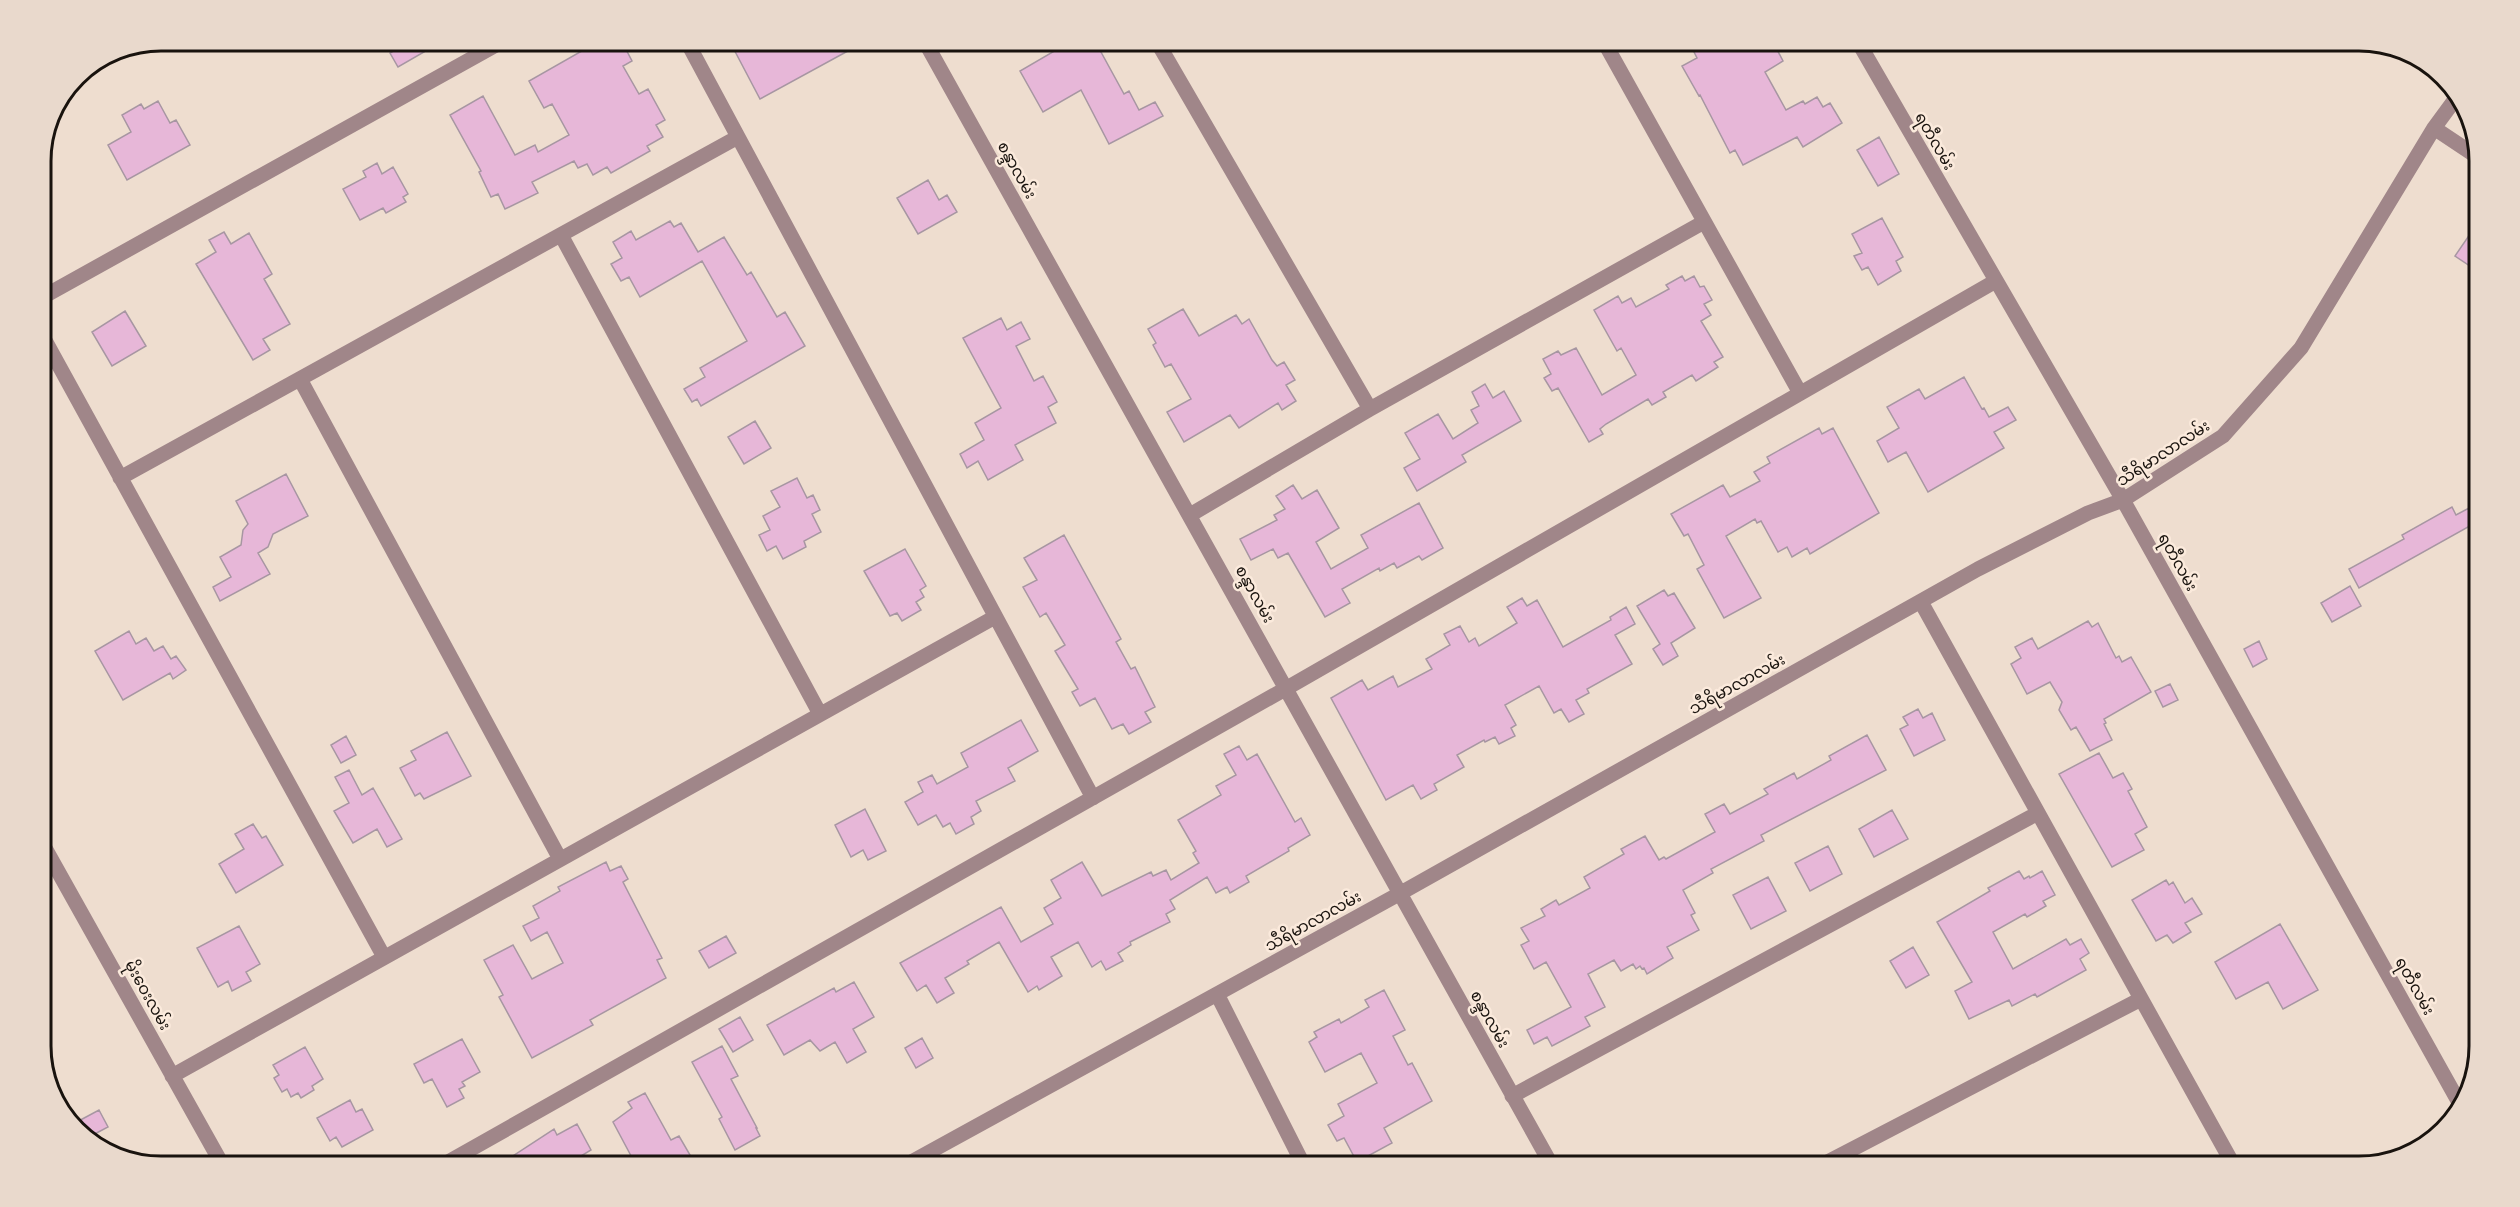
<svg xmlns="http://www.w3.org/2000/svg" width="2520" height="1207" font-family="'Fira Sans','Noto Sans Myanmar',sans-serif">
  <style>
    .building { fill: #e7b7d8; stroke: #a796a2; stroke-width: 1.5 }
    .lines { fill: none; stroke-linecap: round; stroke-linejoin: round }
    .minor { stroke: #a08689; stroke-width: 15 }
    .labels { text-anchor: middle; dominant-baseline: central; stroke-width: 5; stroke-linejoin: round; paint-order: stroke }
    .street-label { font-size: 16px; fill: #19130e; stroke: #fbeadc }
    .rim { fill: none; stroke: #19130e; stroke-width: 3 }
  </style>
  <rect width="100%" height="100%" fill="#eeddcf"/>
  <path class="building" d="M 412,40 L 417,40 L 424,52 L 398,67 L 390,53 Z
    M 601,40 L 621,40 L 632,61 L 623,66 L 639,94 L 648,89 L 665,120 L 656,125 L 663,137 L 647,146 L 650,151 L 611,173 L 607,167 L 593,175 L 587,164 L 578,168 L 574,161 L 532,182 L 538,193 L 505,209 L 498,194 L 491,197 L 479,172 L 481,171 L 450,115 L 483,96 L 515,155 L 535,145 L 538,152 L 569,135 L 552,104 L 544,108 L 529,81 Z
    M 729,40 L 868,40 L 760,99 Z
    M 1054,40 L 1122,40 L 1101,52 L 1124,94 L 1129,91 L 1139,110 L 1155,102 L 1163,116 L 1109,144 L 1081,90 L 1043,112 L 1020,71 L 1058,49 Z
    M 1688,40 L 1772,40 L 1783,61 L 1765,72 L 1786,110 L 1803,101 L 1805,104 L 1817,97 L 1823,107 L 1830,103 L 1842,123 L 1803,147 L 1797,137 L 1743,165 L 1735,150 L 1730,153 L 1700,95 L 1699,96 L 1682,66 L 1697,58 Z
    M 158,101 L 170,123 L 176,120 L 190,145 L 127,180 L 108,145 L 131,132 L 122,115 L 141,104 L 144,109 Z
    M 1879,137 L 1899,174 L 1878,186 L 1857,150 Z
    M 377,163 L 382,174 L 393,167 L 408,194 L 403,197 L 406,202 L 386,213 L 383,208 L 360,220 L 343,189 L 366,177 L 363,171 Z
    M 928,180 L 939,200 L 947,195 L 957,212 L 918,234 L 897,198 Z
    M 1882,218 L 1903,257 L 1896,261 L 1901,271 L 1878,285 L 1868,267 L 1862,270 L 1854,256 L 1862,253 L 1852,234 Z
    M 670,221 L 674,227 L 681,223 L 698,252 L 724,237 L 747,275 L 751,272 L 777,317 L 785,312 L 805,346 L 701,406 L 697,399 L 692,402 L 684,389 L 705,377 L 700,368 L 747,341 L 702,261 L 640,297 L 629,277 L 621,281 L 611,264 L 622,258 L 613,242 L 631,231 L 636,240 Z
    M 2479,221 L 2479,272 L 2455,256 Z
    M 224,232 L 231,244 L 249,233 L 272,274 L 264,279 L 290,324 L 263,339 L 270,350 L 253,360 L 196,264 L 216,252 L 209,240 Z
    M 1682,276 L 1685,281 L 1694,276 L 1700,287 L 1704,286 L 1712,300 L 1704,304 L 1711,315 L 1701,321 L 1723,357 L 1714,362 L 1718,367 L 1696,381 L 1692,375 L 1663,392 L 1666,397 L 1652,405 L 1648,399 L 1606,424 L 1600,429 L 1603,434 L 1589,442 L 1558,388 L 1552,391 L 1544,378 L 1551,374 L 1543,359 L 1558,351 L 1561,355 L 1576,348 L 1602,395 L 1636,375 L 1621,348 L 1617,351 L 1594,310 L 1618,296 L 1622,303 L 1631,298 L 1636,307 L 1669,289 L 1666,285 Z
    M 1183,309 L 1199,336 L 1236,315 L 1242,324 L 1249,319 L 1272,360 L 1277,366 L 1284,362 L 1295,380 L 1286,385 L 1296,401 L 1282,410 L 1278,403 L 1239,428 L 1230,415 L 1184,442 L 1167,412 L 1191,399 L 1171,364 L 1165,367 L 1153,345 L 1156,343 L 1148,329 Z
    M 125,311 L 146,346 L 112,366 L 92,332 Z
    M 1001,318 L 1007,330 L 1021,322 L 1030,339 L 1016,346 L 1034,381 L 1043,376 L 1057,402 L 1048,407 L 1056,423 L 1015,445 L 1023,460 L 988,480 L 978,461 L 967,468 L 960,454 L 984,440 L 975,423 L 1001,408 L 963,338 Z
    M 1964,377 L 1982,409 L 1984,408 L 1989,417 L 2008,407 L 2016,420 L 1994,432 L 2004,448 L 1928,492 L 1906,452 L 1888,462 L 1877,441 L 1899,428 L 1887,407 L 1919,389 L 1925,399 Z
    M 1485,384 L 1493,398 L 1504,391 L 1521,421 L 1462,455 L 1466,462 L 1417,491 L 1404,468 L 1420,459 L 1405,433 L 1438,414 L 1453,439 L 1478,423 L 1471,410 L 1479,406 L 1472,392 Z
    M 755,421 L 771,448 L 744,464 L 728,437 Z
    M 1819,428 L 1822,434 L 1833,428 L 1879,513 L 1810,554 L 1807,548 L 1792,557 L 1787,547 L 1778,552 L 1761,521 L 1757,523 L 1755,519 L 1726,536 L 1761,598 L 1724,618 L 1697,569 L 1704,565 L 1688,534 L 1684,536 L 1671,514 L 1723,485 L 1730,497 L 1760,481 L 1754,472 L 1770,463 L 1767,457 Z
    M 286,474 L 308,516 L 273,534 L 268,547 L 258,553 L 270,574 L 220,601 L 213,587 L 231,577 L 220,557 L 241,545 L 243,530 L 248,524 L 236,501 Z
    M 797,478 L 807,498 L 813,495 L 820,510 L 812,514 L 821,532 L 804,541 L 806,547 L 783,559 L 776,546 L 767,551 L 759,535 L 770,530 L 763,516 L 780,507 L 771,491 Z
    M 1293,485 L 1302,499 L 1317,490 L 1339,528 L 1316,542 L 1331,569 L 1368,548 L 1361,535 L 1419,503 L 1443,548 L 1422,560 L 1419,556 L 1397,568 L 1394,563 L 1380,571 L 1379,568 L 1342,589 L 1350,603 L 1325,617 L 1288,553 L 1278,558 L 1273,549 L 1251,560 L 1240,539 L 1277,520 L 1274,515 L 1285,509 L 1276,496 Z
    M 2452,507 L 2456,515 L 2469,508 L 2477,522 L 2359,588 L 2349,569 L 2404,539 L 2402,535 Z
    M 1064,535 L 1121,639 L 1116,642 L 1131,669 L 1135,667 L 1155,707 L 1145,712 L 1151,722 L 1129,734 L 1123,724 L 1112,729 L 1095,698 L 1080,706 L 1072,692 L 1078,689 L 1055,651 L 1065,645 L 1046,613 L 1040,617 L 1023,587 L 1037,580 L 1024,558 Z
    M 905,549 L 926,586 L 920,590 L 924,597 L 916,602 L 921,610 L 902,621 L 897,613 L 890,616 L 864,571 Z
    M 2350,586 L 2361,606 L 2332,622 L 2321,603 Z
    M 1664,590 L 1668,596 L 1674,593 L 1695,628 L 1671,643 L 1678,656 L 1663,665 L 1653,649 L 1660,644 L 1637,606 Z
    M 1522,598 L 1527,606 L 1537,600 L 1563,647 L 1611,620 L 1610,617 L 1626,607 L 1635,624 L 1615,635 L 1632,664 L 1587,689 L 1589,693 L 1576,700 L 1584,714 L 1569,722 L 1561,709 L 1554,713 L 1539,686 L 1505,705 L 1516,725 L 1511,728 L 1515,736 L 1499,744 L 1495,737 L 1485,742 L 1484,740 L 1457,755 L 1464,767 L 1434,784 L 1437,790 L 1421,799 L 1413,785 L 1386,800 L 1331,698 L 1362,680 L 1368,690 L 1393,676 L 1398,687 L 1432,669 L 1426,659 L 1450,645 L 1444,634 L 1460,626 L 1469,642 L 1475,638 L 1479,646 L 1517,623 L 1507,607 Z
    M 2088,621 L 2092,627 L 2098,623 L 2116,658 L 2119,656 L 2122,662 L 2131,657 L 2151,692 L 2104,719 L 2106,723 L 2104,724 L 2112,740 L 2090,751 L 2076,727 L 2071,730 L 2059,710 L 2062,702 L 2050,682 L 2027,694 L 2011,664 L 2021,658 L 2015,647 L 2032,638 L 2038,649 Z
    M 129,631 L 136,644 L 146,638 L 154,651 L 163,646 L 171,659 L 176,656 L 186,670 L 173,679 L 170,673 L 123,700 L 95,651 Z
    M 2259,641 L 2267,659 L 2253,667 L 2244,649 Z
    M 2170,684 L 2178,700 L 2163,707 L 2155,691 Z
    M 1918,709 L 1923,718 L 1932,713 L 1945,740 L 1914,756 L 1900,729 L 1908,725 L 1903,717 Z
    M 1021,720 L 1038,751 L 1008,768 L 1015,781 L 976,801 L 981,811 L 971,817 L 974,824 L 956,834 L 950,823 L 943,827 L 936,815 L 918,825 L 905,802 L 923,792 L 918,782 L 932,775 L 937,784 L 968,767 L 961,753 Z
    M 447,732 L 471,776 L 424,799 L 420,793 L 415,796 L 400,768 L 416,760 L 411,751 Z
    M 1867,735 L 1886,770 L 1761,835 L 1764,841 L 1711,869 L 1713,873 L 1683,890 L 1695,913 L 1691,915 L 1699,930 L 1667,947 L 1673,958 L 1647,974 L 1644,968 L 1642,969 L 1640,966 L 1636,969 L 1633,964 L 1621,971 L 1614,960 L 1588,974 L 1605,1007 L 1585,1017 L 1590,1026 L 1552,1046 L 1547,1037 L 1534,1044 L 1527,1030 L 1571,1007 L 1546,962 L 1534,969 L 1521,945 L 1529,941 L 1521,928 L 1545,916 L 1541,909 L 1556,900 L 1559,905 L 1590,888 L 1584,877 L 1624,854 L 1621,849 L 1645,836 L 1659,860 L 1664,857 L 1666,859 L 1715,832 L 1705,814 L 1724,804 L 1730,814 L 1768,794 L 1764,789 L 1794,773 L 1797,779 L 1831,760 L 1829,756 Z
    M 346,736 L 356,755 L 341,763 L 331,745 Z
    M 1239,746 L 1247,760 L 1257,754 L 1295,822 L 1301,818 L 1310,835 L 1288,848 L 1289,851 L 1246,876 L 1249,882 L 1230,893 L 1227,887 L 1216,893 L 1207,877 L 1170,900 L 1175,909 L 1166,914 L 1170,922 L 1130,942 L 1131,945 L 1118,953 L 1123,961 L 1106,970 L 1101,961 L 1092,967 L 1078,942 L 1051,957 L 1062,976 L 1039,990 L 1037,986 L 1028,992 L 999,942 L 967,961 L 969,964 L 945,978 L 954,993 L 937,1003 L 926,985 L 917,991 L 900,963 L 1001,907 L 1021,942 L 1053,924 L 1044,908 L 1061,898 L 1051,880 L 1082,862 L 1102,896 L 1151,872 L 1153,876 L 1166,870 L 1171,880 L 1199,863 L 1193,853 L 1196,851 L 1178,820 L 1221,795 L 1216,786 L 1236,775 L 1224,754 Z
    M 2099,753 L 2113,778 L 2123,773 L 2132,789 L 2128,791 L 2147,827 L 2135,834 L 2144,850 L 2112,867 L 2059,774 Z
    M 349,770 L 362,795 L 373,788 L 402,839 L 387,847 L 377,829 L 353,843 L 334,811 L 349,803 L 335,777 Z
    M 865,809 L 886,851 L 868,860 L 863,850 L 851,857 L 835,825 Z
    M 1892,810 L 1908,839 L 1874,857 L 1859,829 Z
    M 253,824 L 262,838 L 266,836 L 283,865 L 236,893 L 219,864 L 244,849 L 235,834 Z
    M 1828,846 L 1842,874 L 1810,891 L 1795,863 Z
    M 606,862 L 610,871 L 621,866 L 628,879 L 623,882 L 662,958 L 657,960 L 666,978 L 590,1020 L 593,1025 L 532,1058 L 499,997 L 503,995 L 484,960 L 513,945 L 532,979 L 563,963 L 547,932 L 531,941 L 523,926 L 539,918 L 533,906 L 560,891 L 558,887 Z
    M 2019,871 L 2024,879 L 2029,876 L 2030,878 L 2042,871 L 2055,895 L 2043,901 L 2046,906 L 2027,917 L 2025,914 L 1993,932 L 2013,969 L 2066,939 L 2070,945 L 2081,939 L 2089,953 L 2080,959 L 2086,970 L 2037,997 L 2035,994 L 2012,1006 L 2009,1000 L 1969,1019 L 1955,991 L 1972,982 L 1937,922 L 1990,891 L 1988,888 Z
    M 1768,877 L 1786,911 L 1751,929 L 1733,895 Z
    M 2166,880 L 2169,885 L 2173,882 L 2185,903 L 2192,898 L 2202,914 L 2185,923 L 2191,932 L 2173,943 L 2167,935 L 2156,941 L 2132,900 Z
    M 2280,924 L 2318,990 L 2283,1009 L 2268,982 L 2236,999 L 2215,962 Z
    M 239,926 L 260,964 L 246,972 L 251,981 L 232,991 L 228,981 L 218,987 L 197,948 Z
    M 726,936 L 736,953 L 709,968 L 699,951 Z
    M 1913,947 L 1929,975 L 1906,988 L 1890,961 Z
    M 854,982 L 874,1017 L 853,1029 L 866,1052 L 847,1063 L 835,1042 L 820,1051 L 810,1040 L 784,1055 L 767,1025 L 834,988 L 836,992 Z
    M 1384,990 L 1405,1030 L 1393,1036 L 1408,1065 L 1412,1063 L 1432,1101 L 1384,1128 L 1392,1143 L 1357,1162 L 1344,1138 L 1337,1141 L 1328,1125 L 1344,1116 L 1338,1104 L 1377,1083 L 1361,1053 L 1325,1072 L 1309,1042 L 1317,1037 L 1314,1032 L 1339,1019 L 1341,1023 L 1369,1007 L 1365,1000 Z
    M 740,1017 L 753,1040 L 733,1052 L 719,1029 Z
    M 922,1038 L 933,1058 L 916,1068 L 905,1048 Z
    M 462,1039 L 480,1072 L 462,1082 L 465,1086 L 459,1089 L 464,1098 L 447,1107 L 432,1079 L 424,1083 L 414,1064 Z
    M 722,1046 L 738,1076 L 731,1079 L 757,1128 L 756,1128 L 760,1136 L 735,1150 L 719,1119 L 722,1117 L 692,1062 Z
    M 305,1047 L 323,1079 L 312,1086 L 314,1090 L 301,1098 L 298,1093 L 291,1097 L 287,1089 L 282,1092 L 274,1078 L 279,1075 L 273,1065 Z
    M 645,1093 L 671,1140 L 679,1136 L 697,1167 L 637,1167 L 613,1122 L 632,1108 L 628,1102 Z
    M 350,1100 L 356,1112 L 362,1109 L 373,1130 L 342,1147 L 336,1137 L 330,1141 L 317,1118 Z
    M 99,1110 L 108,1127 L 89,1137 L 73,1124 Z
    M 577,1124 L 591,1150 L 563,1167 L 496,1167 L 554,1129 L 557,1135 Z"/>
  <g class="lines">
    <path class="minor" d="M 686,40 L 1093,798
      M 924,40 L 1552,1166
      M 1156,40 L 1370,409
      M 1603,40 L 1800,393
      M 1857,40 L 2123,500 L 2461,1106
      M 2434,128 L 2479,158
      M 561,235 L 820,714
      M 41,298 L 505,40
      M 41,333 L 384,957
      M 300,379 L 560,859
      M 120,478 L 738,137
      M 1190,515 L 1370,409 L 1704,222
      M 1921,602 L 2234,1166
      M 41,841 L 223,1166
      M 1217,994 L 1304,1166
      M 172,1076 L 995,617
      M 1512,1096 L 2038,813
      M 441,1166 L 1287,688 L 1994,282
      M 904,1166 L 1399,894 L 1978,569 L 2088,513 L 2123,500 L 2223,436 L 2301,348 L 2434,128 L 2459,94
      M 1820,1166 L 2141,999"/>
  </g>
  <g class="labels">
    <g class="street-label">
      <text transform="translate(1935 141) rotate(60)">ရတီလမ်း</text>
      <text transform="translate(1017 170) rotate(61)">စန္ဒာလမ်း</text>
      <text transform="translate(2163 453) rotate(-33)">သီရိမာလာလမ်း</text>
      <text transform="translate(2178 562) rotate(61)">ရတီလမ်း</text>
      <text transform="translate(1255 594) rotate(61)">စန္ဒာလမ်း</text>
      <text transform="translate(1737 684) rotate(-29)">သီရိမာလာလမ်း</text>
      <text transform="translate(1313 921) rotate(-29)">သီရိမာလာလမ်း</text>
      <text transform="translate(2415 986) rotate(61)">ရတီလမ်း</text>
      <text transform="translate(148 995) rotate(61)">မိုးဝေးလမ်း</text>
      <text transform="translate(1490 1019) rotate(61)">စန္ဒာလမ်း</text>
    </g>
  </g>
  <path d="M0 0H2520V1207H0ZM161 51H2359A110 110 0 0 1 2469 161V1046A110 110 0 0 1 2359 1156H161A110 110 0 0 1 51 1046V161A110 110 0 0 1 161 51Z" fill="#e9d9cc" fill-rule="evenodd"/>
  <path class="rim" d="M161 51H2359A110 110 0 0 1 2469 161V1046A110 110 0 0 1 2359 1156H161A110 110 0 0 1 51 1046V161A110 110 0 0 1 161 51Z"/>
</svg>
